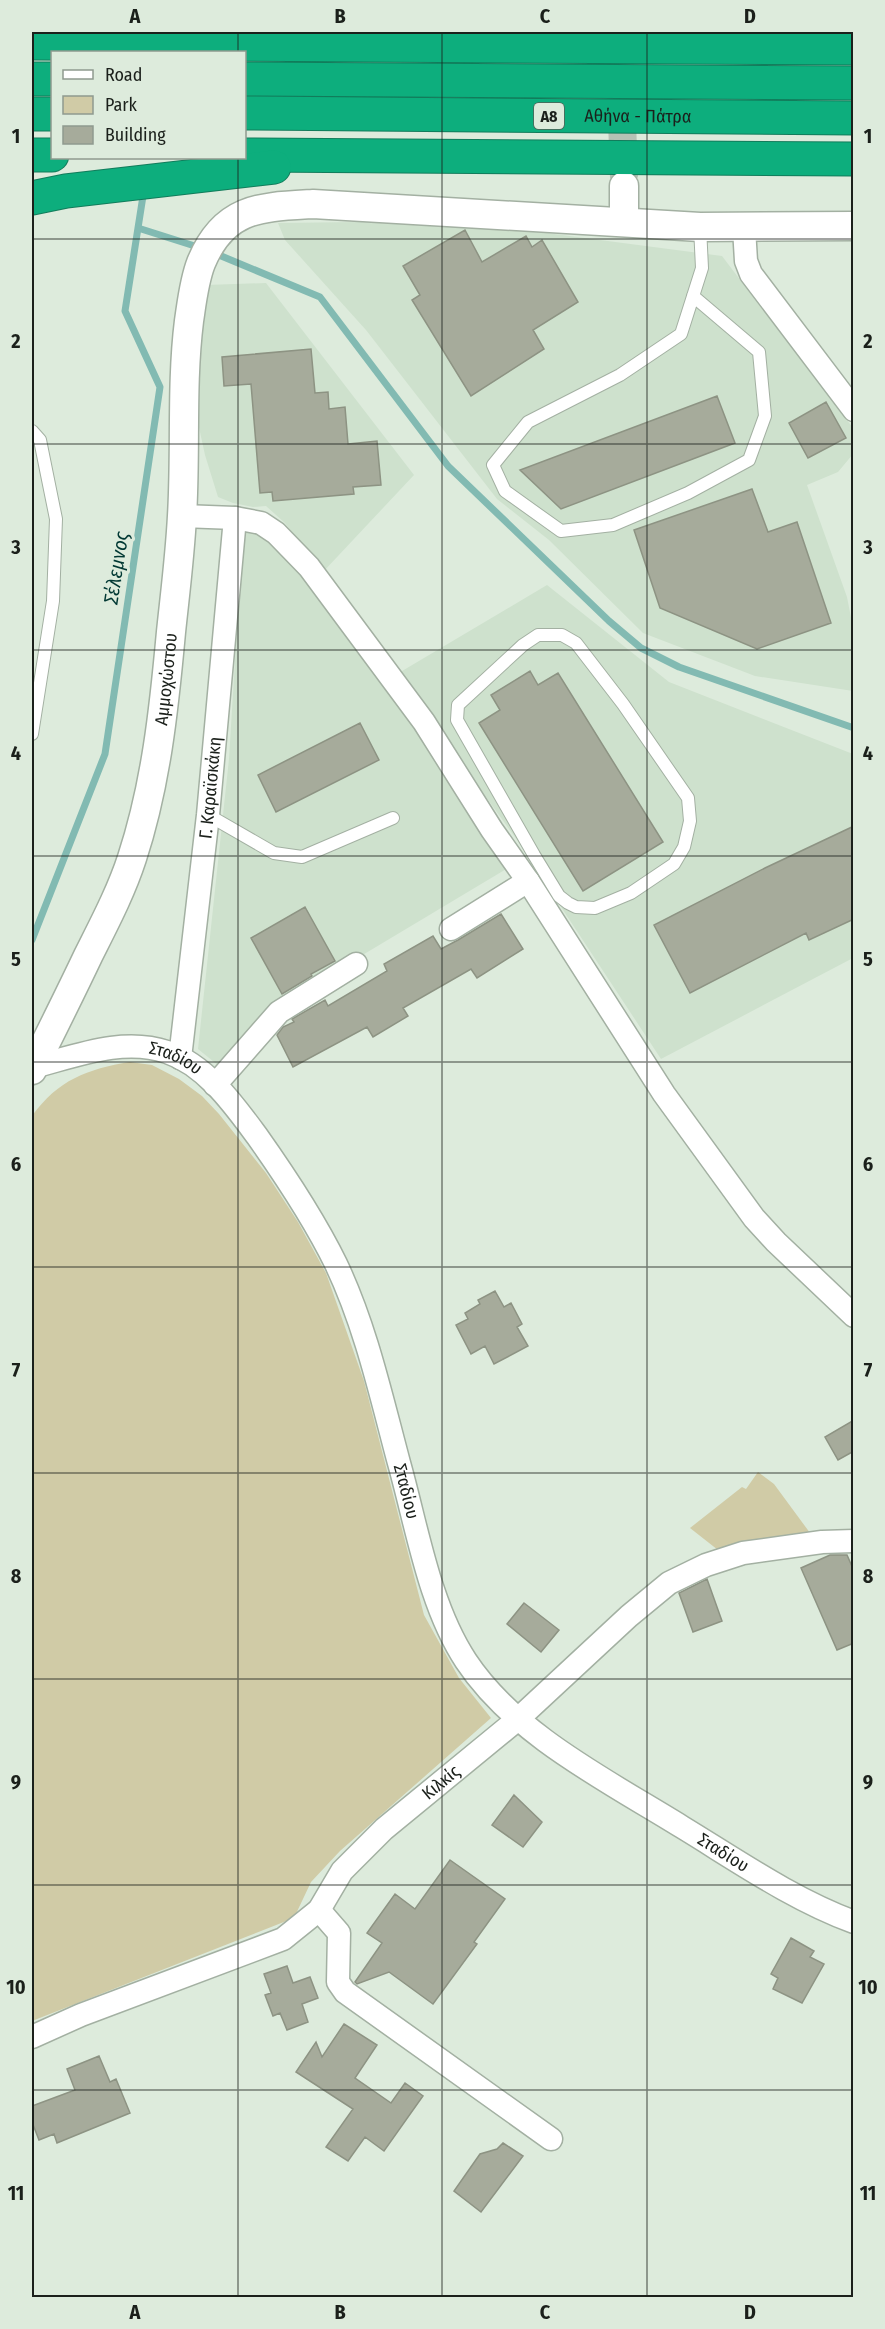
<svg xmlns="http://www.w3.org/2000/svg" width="885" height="2329" font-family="'Fira Sans Condensed',sans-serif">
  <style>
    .built { fill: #cee1cd }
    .green { fill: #d0cba6 }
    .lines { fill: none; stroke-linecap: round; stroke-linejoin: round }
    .stream { stroke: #82bab2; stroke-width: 7 }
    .building { fill: #a6ab9b; stroke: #8d9383; stroke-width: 1.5 }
    .tertiary-tunnel { stroke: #b6c2b5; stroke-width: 28; stroke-dasharray: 28 14; stroke-linecap: butt }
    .service-casing { stroke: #a3b0a2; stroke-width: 14 }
    .minor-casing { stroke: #a3b0a2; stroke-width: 25 }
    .tertiary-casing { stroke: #a3b0a2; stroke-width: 31 }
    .motorway-casing { stroke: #127c5b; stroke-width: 35 }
    .service { stroke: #fff; stroke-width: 12 }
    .minor { stroke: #fff; stroke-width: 22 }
    .tertiary { stroke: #fff; stroke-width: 28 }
    .motorway { stroke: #0dae7d; stroke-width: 33 }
    .grid { fill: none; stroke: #1b201b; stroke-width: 1.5; stroke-opacity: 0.55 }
    .labels { text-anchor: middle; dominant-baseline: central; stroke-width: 6; stroke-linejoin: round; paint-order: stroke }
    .shield { fill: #ddebdc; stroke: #555d55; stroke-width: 1.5 }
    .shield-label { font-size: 16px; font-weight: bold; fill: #1b201b }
    .street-label { font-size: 18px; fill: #1b201b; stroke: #ddebdc }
    .water-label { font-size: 20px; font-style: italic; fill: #013833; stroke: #ddebdc }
    .neatline { fill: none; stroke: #1b201b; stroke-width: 2 }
    .grid-label { font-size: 20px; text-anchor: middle; font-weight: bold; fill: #1b201b }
  </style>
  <rect width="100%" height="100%" fill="#ddebdc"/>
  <path class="built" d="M 437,221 L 484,222 L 539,232 L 722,256 L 853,428 L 853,454 L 838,472 L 807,485 L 847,597 L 853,628 L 853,691 L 755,676 L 643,633 L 549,540 L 497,499 L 366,330 L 285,240 L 278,223 Z
    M 266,283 L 414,475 L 323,572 L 285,523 L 266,506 L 253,507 L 233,503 L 218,497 L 205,455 L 195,409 L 206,285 Z
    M 243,529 L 258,532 L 313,587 L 513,865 L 269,1011 L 219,1066 L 198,1049 L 229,759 Z
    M 547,585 L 669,682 L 853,754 L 853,958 L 661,1059 L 517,840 L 397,674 Z"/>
  <path class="green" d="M 130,1062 L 152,1065 L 179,1079 L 202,1096 L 219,1114 L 266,1173 L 298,1222 L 326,1273 L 364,1381 L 424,1615 L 459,1678 L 491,1718 L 340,1851 L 311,1882 L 294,1918 L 32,2021 L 32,1116 C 58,1080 87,1069 130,1062 Z
    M 758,1472 L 774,1484 L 813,1537 L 718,1550 L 690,1528 L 742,1487 L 746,1489 Z"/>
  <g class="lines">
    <path class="stream" d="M 138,228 L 201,248
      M 214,253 L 320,297 L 448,466 L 609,621 L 641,648 L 679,667 L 854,728
      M 32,940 L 105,754 L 160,387 L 125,311 L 143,196"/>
  </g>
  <path class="building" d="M 465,230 L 482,262 L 526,236 L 532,247 L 542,240 L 578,302 L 533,330 L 544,349 L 471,396 L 412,300 L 420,295 L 403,266 Z
    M 311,349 L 315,393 L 328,392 L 329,409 L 345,407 L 348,444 L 377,441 L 381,485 L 353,487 L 354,494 L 273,501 L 272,492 L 260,493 L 251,384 L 224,386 L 222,357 Z
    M 717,396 L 735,443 L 561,509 L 520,470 Z
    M 826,402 L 846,438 L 808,458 L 789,423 Z
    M 752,489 L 768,532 L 797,522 L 831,623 L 757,649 L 660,608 L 634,530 Z
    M 530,671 L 538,685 L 558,673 L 663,842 L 583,891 L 479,723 L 500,710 L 491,695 Z
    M 360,723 L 379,760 L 276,812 L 258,775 Z
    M 854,826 L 854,919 L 809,940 L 806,933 L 690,993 L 654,925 L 765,868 Z
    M 305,907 L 335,961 L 311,974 L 312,976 L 282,994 L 251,938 Z
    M 501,914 L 523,949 L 477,978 L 471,969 L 403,1008 L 408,1016 L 373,1037 L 367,1027 L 293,1067 L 277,1035 L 283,1027 L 294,1022 L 292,1019 L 325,1000 L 328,1006 L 387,971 L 384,964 L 433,936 L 441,949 L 458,940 Z
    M 495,1291 L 504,1307 L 511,1303 L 522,1324 L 517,1327 L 528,1346 L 494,1364 L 485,1346 L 471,1354 L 456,1325 L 468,1319 L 465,1313 L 480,1304 L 478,1300 Z
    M 854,1420 L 854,1451 L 838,1460 L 825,1437 Z
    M 830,1555 L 847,1555 L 854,1571 L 854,1643 L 837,1650 L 801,1568 Z
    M 707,1579 L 722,1621 L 693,1632 L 679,1593 Z
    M 524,1603 L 559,1630 L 541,1652 L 507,1624 Z
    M 514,1795 L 542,1822 L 523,1847 L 492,1825 Z
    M 450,1860 L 505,1899 L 474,1942 L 477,1944 L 433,2004 L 389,1972 L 357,1984 L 355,1982 L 382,1943 L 367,1933 L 395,1894 L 415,1909 Z
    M 791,1938 L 814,1951 L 810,1957 L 824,1964 L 802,2003 L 773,1989 L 778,1978 L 771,1974 Z
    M 287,1966 L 293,1983 L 310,1977 L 318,1998 L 302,2004 L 308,2022 L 287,2030 L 280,2013 L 273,2016 L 265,1995 L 271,1993 L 264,1974 Z
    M 344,2024 L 377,2045 L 355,2078 L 391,2103 L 405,2083 L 423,2096 L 384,2151 L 365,2137 L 348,2161 L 326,2147 L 353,2109 L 296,2072 L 316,2042 L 322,2057 Z
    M 99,2056 L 110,2082 L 116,2079 L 130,2113 L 57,2143 L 54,2134 L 39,2140 L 32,2122 L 32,2106 L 75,2090 L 67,2069 Z
    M 503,2143 L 523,2156 L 481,2212 L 454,2191 L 480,2154 L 497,2149 Z"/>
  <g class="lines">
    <path class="tertiary-tunnel" d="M 619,33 L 624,178"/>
    <defs>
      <path id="service" d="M 693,296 L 759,352 L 765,416 L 749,460 L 688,493 L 613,525 L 561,531 L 505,491 L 493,465 L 528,422 L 620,375 L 681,334 L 702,268 L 700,227
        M 32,431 L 40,440 L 56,519 L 53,601 L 32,734
        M 538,635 L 562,635 L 576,643 L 623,704 L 688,798 L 690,821 L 684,847 L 674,864 L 631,893 L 595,908 L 576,907 L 568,903 L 559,896 L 534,855 L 457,720 L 458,705 L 523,645 Z
        M 208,815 L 274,853 L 302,857 L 393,818"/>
      <g id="minor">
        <path d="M 744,228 L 746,261 L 751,274 L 854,410"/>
        <path d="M 182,516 L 235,518 L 261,523 L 276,533 L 309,567 L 424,722 L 492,830 L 528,881 L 664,1094 L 754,1218 L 776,1242 L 854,1316"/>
        <path d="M 451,929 L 528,881"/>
        <path id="s1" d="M 180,1058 L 208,815 L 235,518"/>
        <path id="s2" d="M 33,1067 C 76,1056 123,1037 167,1052 C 206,1065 234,1105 257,1136 C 286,1177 314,1219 336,1264 C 366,1327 381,1396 399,1463 C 417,1527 429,1605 466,1661 C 515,1735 608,1781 682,1827 C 738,1861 792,1899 854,1922"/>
        <path d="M 215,1085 L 279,1012 L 356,964"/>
        <path d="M 319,1910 L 339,1933 L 338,1982 L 345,1992 L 551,2139"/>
        <path id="s3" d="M 32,2037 L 81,2015 L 283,1939 L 319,1910 L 342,1871 L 384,1829 L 518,1719 L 629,1616 L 669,1583 L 706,1565 L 743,1553 L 822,1542 L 854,1541"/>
      </g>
      <g id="tertiary">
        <path d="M 624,186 L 624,221"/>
        <path id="s4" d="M 32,1070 C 51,1032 70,994 88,956 C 104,924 121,892 132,858 C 156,785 164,709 171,632 C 175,594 180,555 182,516 C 186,451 181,385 189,321 C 192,301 194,281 201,263 C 224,207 260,207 313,204 L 700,227 L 854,226"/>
      </g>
      <g id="motorway">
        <path d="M 32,43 L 854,48"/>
        <path d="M 32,79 L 52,79"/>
        <path d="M 244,79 L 854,83"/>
        <path id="s5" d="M 244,113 L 854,118"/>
        <path d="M 32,114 L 52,114"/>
        <path d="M 32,155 L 52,155"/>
        <path d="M 244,155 L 854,159"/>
        <path d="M 32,198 L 66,191 L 274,167"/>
      </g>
    </defs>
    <use href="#service" class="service-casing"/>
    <use href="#minor" class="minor-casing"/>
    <use href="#tertiary" class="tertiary-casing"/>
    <use href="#motorway" class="motorway-casing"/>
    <use href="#service" class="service"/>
    <use href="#minor" class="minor"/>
    <use href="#tertiary" class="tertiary"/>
    <use href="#motorway" class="motorway"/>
  </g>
  <path class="grid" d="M 238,32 L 238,52M 442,32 L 442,2298M 647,32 L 647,2298M 238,158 L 238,2298M 32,239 L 854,239M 32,444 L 854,444M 32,650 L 854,650M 32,856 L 854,856M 32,1062 L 854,1062M 32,1267 L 854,1267M 32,1473 L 854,1473M 32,1679 L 854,1679M 32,1885 L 854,1885M 32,2090 L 854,2090"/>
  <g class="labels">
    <rect class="shield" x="534" y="103" width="30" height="26" rx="4.5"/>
    <g class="shield-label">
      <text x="549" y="116">Α8</text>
    </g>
    <g class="street-label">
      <text stroke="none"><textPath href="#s5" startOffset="394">Αθήνα - Πάτρα</textPath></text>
      <text stroke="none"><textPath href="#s4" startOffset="417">Αμμοχώστου</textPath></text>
      <text stroke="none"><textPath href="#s1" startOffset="272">Γ. Καραϊσκάκη</textPath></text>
      <text stroke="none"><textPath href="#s2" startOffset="147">Σταδίου</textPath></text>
      <text stroke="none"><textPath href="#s2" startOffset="651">Σταδίου</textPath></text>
      <text stroke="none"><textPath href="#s3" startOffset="494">Κιλκίς</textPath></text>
      <text stroke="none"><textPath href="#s2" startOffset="1155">Σταδίου</textPath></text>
    </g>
    <g class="water-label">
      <text transform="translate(116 568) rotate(-81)">Σέλεμνος</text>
    </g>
  </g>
  <rect width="885" height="2329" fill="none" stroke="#ddebdc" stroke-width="66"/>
  <rect x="51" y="51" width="195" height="108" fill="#ddebdc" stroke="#8f9a8f" stroke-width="1.5"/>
  <rect x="63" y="70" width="30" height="9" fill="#ffffff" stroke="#8f9a8f" stroke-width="1.5"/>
  <text x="105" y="81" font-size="18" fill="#1b201b">Road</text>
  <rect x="63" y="96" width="30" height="18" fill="#d0cba6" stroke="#8f9a8f" stroke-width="1.5"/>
  <text x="105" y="111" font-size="18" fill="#1b201b">Park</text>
  <rect x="63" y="126" width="30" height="18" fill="#a6ab9b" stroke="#8f9a8f" stroke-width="1.5"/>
  <text x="105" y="141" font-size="18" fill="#1b201b">Building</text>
  <rect x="33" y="33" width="819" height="2263" class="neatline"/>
  <g class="grid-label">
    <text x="135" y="23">A</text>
    <text x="340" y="23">B</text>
    <text x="545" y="23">C</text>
    <text x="750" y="23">D</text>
    <text x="16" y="143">1</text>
    <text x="868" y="143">1</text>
    <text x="16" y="348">2</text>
    <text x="868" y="348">2</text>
    <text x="16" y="554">3</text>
    <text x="868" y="554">3</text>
    <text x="16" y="760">4</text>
    <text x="868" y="760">4</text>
    <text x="16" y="966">5</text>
    <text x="868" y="966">5</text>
    <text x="16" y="1171">6</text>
    <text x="868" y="1171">6</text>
    <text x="16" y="1377">7</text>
    <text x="868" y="1377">7</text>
    <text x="16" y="1583">8</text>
    <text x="868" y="1583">8</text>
    <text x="16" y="1789">9</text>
    <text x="868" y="1789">9</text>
    <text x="16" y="1994">10</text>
    <text x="868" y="1994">10</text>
    <text x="16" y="2200">11</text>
    <text x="868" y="2200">11</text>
    <text x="135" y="2319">A</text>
    <text x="340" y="2319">B</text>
    <text x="545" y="2319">C</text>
    <text x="750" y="2319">D</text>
  </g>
</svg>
